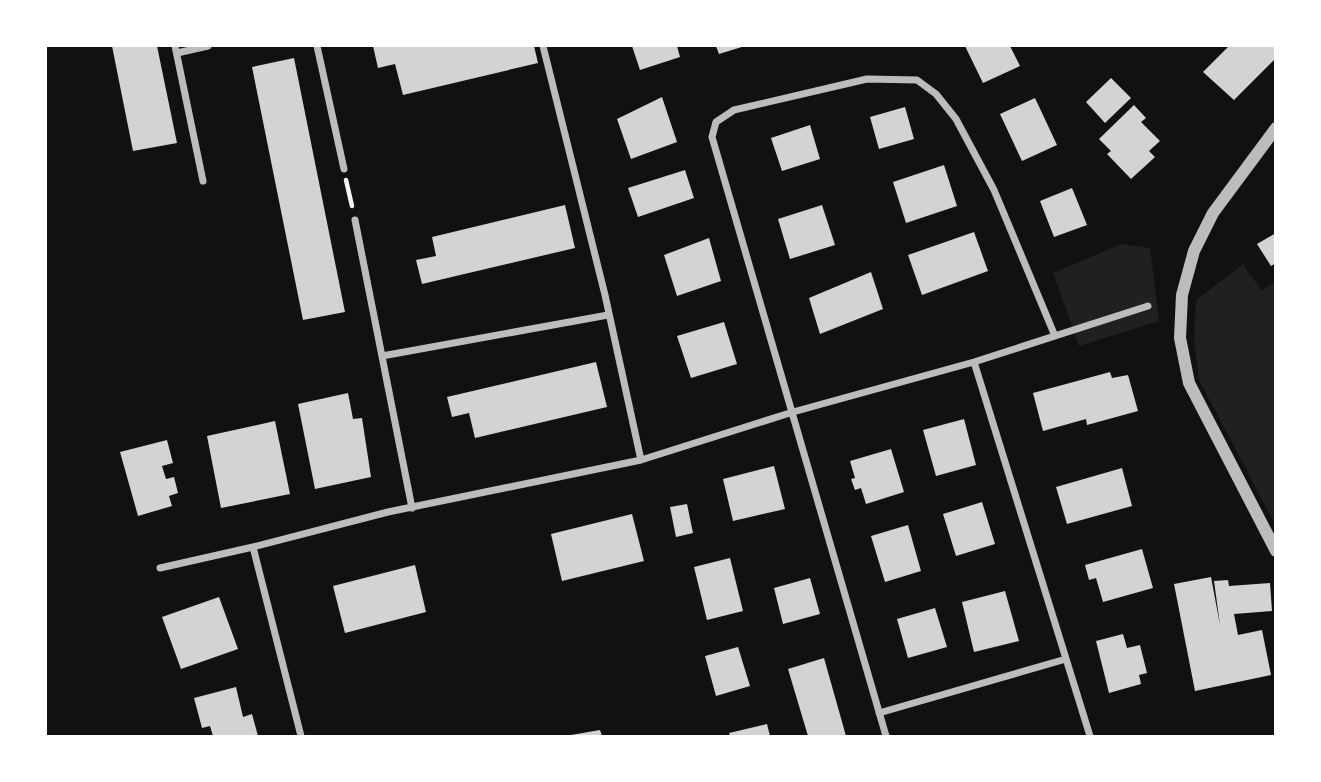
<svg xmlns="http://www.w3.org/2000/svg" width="1321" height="782" font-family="'IBM Plex Serif',serif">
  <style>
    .green { fill: #202020 }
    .building { fill: #d3d3d3 }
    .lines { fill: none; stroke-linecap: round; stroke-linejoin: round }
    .path { stroke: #f5f5f5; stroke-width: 4.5 }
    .minor { stroke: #bcbcbc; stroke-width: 7 }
    .tertiary { stroke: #bcbcbc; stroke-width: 12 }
  </style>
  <rect width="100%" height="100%" fill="#111"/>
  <path class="green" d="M 1121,244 L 1150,248 L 1159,321 L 1079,346 L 1053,273 Z
    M 1243,264 L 1262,291 L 1275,282 L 1275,524 L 1199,380 L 1194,339 L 1196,300 Z"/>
  <path class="building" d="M 112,46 L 157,46 L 177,143 L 133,151 Z
    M 373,46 L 534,46 L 538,63 L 403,95 L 395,64 L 378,68 Z
    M 632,46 L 677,46 L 680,57 L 640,70 Z
    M 716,46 L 745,46 L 719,54 Z
    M 965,46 L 1010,46 L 1020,66 L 983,83 Z
    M 1229,46 L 1276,46 L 1276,58 L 1234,100 L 1203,72 Z
    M 294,58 L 345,312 L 303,320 L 252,67 Z
    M 1111,78 L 1131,98 L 1105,123 L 1086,102 Z
    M 662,97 L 677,142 L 631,159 L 617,119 Z
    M 1035,98 L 1057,145 L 1022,161 L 1000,114 Z
    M 1134,105 L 1146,118 L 1141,122 L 1160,141 L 1149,151 L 1155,157 L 1131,179 L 1107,154 L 1111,151 L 1099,139 Z
    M 905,107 L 914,139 L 879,149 L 870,117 Z
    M 810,125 L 820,159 L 782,171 L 771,138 Z
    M 944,165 L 957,206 L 906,223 L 893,182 Z
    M 685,170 L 694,198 L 638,217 L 628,188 Z
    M 1072,188 L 1087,225 L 1054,237 L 1040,201 Z
    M 565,205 L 575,248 L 422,284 L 416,260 L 436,256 L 432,237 Z
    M 822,205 L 835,245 L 790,259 L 778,219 Z
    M 974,232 L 988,271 L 922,295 L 908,255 Z
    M 1276,233 L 1276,263 L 1271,266 L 1257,244 Z
    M 709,238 L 721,281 L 677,296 L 664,255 Z
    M 871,272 L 883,309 L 820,334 L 809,298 Z
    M 724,322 L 737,364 L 691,378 L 677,336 Z
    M 596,362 L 607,407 L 475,438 L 469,413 L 452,417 L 447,397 Z
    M 1110,372 L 1112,378 L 1128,375 L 1138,411 L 1087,425 L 1086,419 L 1043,431 L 1033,393 Z
    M 348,393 L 353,419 L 362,418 L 371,477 L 315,489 L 298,404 Z
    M 964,419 L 976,465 L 936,476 L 923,430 Z
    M 275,421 L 290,494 L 221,508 L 207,436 Z
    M 167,440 L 173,463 L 162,466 L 166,479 L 174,477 L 178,493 L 169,496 L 172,506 L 138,516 L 120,452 Z
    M 891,449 L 904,492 L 866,504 L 861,488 L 855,490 L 851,479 L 855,478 L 850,461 Z
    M 774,466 L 785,509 L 733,521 L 723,479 Z
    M 1122,468 L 1132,506 L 1067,524 L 1056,487 Z
    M 982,502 L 995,544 L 956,556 L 943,514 Z
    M 687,504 L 693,533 L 676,537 L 670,507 Z
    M 632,514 L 644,561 L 562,581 L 551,534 Z
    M 908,525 L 921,571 L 885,582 L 871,536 Z
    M 1142,549 L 1153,588 L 1103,602 L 1096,578 L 1089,580 L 1085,565 Z
    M 730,558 L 743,611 L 707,620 L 694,567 Z
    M 415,565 L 426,612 L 345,633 L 333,586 Z
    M 1211,577 L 1220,625 L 1214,581 L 1228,580 L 1229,586 L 1270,583 L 1272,611 L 1234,614 L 1238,635 L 1262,630 L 1271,675 L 1195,691 L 1174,584 Z
    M 810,578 L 820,614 L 783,624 L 774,588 Z
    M 1005,591 L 1019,641 L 974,652 L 962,602 Z
    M 219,597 L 238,649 L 181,669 L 162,617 Z
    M 935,608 L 947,647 L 908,658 L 897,619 Z
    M 1123,634 L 1127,648 L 1140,645 L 1147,673 L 1139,675 L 1141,684 L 1109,693 L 1096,641 Z
    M 738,647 L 750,686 L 716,696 L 705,656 Z
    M 824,658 L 846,736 L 808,736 L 788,669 Z
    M 236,687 L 243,717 L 252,714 L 258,736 L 213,736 L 210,726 L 202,728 L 194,698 Z
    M 767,724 L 770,736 L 730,736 L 729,733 Z
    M 600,730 L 602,736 L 571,736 L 571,735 Z"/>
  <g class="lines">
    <path class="path" d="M 346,180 L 352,206"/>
    <path class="minor" d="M 175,46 L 203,181
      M 317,46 L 344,169
      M 543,46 L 605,295 L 641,460
      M 177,53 L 208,46
      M 355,220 L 412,508
      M 382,356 L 608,315
      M 974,362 L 1090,736
      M 253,547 L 301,736
      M 160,568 L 253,547 L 388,512 L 641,460 L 793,412 L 974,362 L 1148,306
      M 879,713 L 1066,659
      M 886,736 L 712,137 L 716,122 L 734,110 L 867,79 L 917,80 L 936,94 L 956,119 L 994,190 L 1055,336"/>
    <path class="tertiary" d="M 1276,128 L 1213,213 L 1194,251 L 1182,295 L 1180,338 L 1189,383 L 1276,551"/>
  </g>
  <rect width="1321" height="782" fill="none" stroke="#ffffff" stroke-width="94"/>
</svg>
